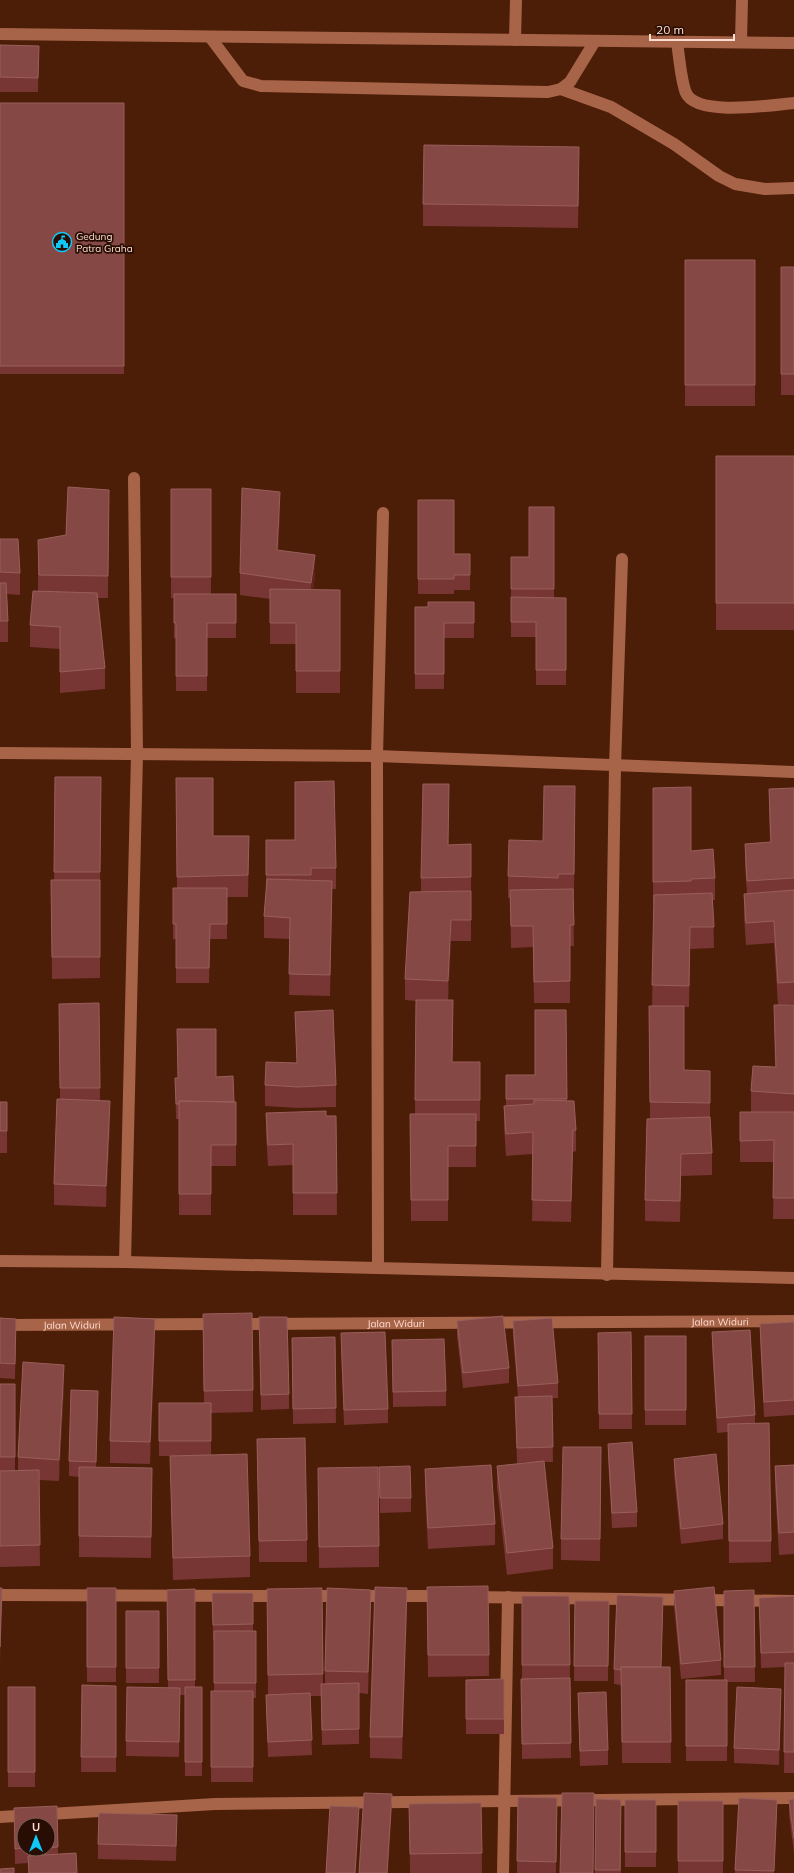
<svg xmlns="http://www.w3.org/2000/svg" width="794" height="1873" font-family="Mulish,sans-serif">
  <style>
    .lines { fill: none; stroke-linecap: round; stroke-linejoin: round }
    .minor { stroke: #a86448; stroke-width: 12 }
    .wall { fill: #773634; fill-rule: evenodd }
    .shaded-wall { fill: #60241b }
    .building { fill: #864845; stroke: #985f5b }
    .labels { text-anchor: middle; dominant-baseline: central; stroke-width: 3.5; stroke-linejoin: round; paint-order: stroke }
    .poi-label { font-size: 10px; fill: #feded2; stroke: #270d03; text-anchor: start }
    .street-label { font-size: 10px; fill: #feded2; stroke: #270d03 }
  </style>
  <rect width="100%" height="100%" fill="#4c1d07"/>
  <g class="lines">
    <g class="minor">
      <path d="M 0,34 L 794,43"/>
      <path d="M 210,37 L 243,81 L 261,86 L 548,92 L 561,89 L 570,82 L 595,41"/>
      <path d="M 515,40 L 516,0"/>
      <path d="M 677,42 C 679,55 681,81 686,93 C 697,117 771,105 794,103"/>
      <path d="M 741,42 L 742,0"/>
      <path d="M 561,89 L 611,107 L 674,144 L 719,176 L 735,184 L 765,189 L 794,188"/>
      <path d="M 0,753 L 377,756 L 794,772"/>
      <path d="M 0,1261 L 125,1262 L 794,1278"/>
      <path d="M 125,1262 L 137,754 L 134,478"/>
      <path d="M 378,1268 L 377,756 L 383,513"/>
      <path d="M 607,1275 L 615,767 L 622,559"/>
      <path id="s1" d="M 237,1324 L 793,1321"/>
      <path id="s2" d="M 0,1325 L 219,1324"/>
      <path d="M 0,1595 L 283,1596"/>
      <path d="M 307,1596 L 443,1596"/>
      <path d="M 471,1597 L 794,1601"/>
      <path d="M 0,1817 L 215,1804 L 794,1798"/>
      <path d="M 503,1873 L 508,1597"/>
    </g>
  </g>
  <path class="wall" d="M 0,45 L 39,46 L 38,92 L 0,92 Z
    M 0,103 L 124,103 L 124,374 L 0,374 Z
    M 579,168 L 578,228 L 423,226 L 423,204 Z
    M 685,260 L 755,260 L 755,406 L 685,406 Z
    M 781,267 L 794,267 L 794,395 L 781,395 Z
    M 716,456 L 794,456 L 794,630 L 716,630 Z
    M 171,489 L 211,489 L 211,594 L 236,594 L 236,638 L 207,638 L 207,691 L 176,691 L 176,638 L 174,638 L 174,598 L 171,598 Z
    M 109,490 L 108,598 L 98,598 L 105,668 L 105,689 L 60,693 L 60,649 L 30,647 L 30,625 L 38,591 L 38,540 L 66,535 Z
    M 418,500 L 454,554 L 470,554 L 470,590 L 454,590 L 454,594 L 418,594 Z
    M 554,507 L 554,598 L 566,598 L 566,685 L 536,685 L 536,637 L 511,637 L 511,557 L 529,557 Z
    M 280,513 L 278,550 L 315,577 L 313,590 L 340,590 L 340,693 L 296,693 L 296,644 L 270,644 L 270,599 L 240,595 L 240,573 Z
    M 0,539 L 20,573 L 20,595 L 7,594 L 8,621 L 8,642 L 0,642 Z
    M 474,602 L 474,638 L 444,638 L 444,689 L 415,689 L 415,607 L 428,607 Z
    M 55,777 L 101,777 L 100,893 L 100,978 L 52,979 L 51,880 L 54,880 Z
    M 176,778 L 213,836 L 249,836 L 248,897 L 227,897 L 227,939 L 210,939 L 209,983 L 176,983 L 176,939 L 173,939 L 173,888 L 177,888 Z
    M 295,782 L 336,868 L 336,889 L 332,889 L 330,996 L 289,995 L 290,939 L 264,938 L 264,916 L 266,895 L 266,840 L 295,840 Z
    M 653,788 L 691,851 L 715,878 L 715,900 L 713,900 L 714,948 L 690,949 L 689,1007 L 684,1007 L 684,1070 L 710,1092 L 710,1117 L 712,1153 L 712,1175 L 681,1176 L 680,1222 L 645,1221 L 645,1200 L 650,1119 L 649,1006 L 652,1006 L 654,903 L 653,903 Z
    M 794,788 L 794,1004 L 778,1005 L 774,943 L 746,945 L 744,916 L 744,894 L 747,894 L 745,865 L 745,844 L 770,842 L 769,811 L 769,789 Z
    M 575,808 L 574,896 L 573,896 L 574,946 L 570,946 L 570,1003 L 534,1003 L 533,947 L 511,948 L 510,898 L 508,898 L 508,876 Z
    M 448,845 L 471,877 L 471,941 L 451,941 L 448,1000 L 453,1022 L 452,1062 L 480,1062 L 480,1121 L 476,1121 L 476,1167 L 448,1167 L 448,1221 L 411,1221 L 410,1114 L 415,1114 L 416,1001 L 405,1000 L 405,979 L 421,892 L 421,878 Z
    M 99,1003 L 100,1101 L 110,1123 L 106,1207 L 54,1205 L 54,1184 L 60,1099 L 59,1004 Z
    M 774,1005 L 794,1005 L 794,1219 L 773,1219 L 774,1162 L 740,1162 L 740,1112 L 751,1112 L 751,1091 L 775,1067 Z
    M 566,1010 L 567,1101 L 576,1130 L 576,1151 L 573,1152 L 571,1222 L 532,1221 L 533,1154 L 506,1156 L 504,1127 L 504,1106 L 506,1106 L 506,1075 L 535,1075 Z
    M 295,1012 L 336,1085 L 336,1107 L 298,1108 L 265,1106 L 265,1085 L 297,1063 Z
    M 175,1078 L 234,1102 L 236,1102 L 236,1166 L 211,1166 L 211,1215 L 179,1215 L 179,1119 L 176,1119 Z
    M 0,1102 L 7,1102 L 7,1153 L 0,1153 Z
    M 266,1113 L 336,1116 L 337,1215 L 293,1215 L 293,1165 L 268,1166 L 266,1134 Z
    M 203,1314 L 253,1390 L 253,1412 L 211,1413 L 211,1455 L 250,1556 L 250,1577 L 173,1580 L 170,1456 L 181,1456 L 159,1456 L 159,1403 L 204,1403 Z
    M 259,1317 L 289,1394 L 289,1409 L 261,1410 Z
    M 0,1318 L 16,1334 L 15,1379 L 0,1378 Z
    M 457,1321 L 509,1368 L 509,1383 L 463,1388 L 457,1336 Z
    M 513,1321 L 558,1383 L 558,1398 L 552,1398 L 553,1462 L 544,1462 L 553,1548 L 553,1569 L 507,1575 L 497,1487 L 497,1466 L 533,1462 L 517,1463 L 515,1397 L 518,1397 L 513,1336 Z
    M 794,1322 L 794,1415 L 764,1417 L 760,1339 L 760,1324 Z
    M 631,1332 L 632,1429 L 599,1429 L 598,1333 Z
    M 712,1332 L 755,1415 L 755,1424 L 771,1541 L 771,1562 L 729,1563 L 728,1432 L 717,1433 L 712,1347 Z
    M 341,1333 L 388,1409 L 388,1423 L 344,1425 L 341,1348 Z
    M 645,1336 L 686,1336 L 686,1425 L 645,1425 Z
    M 335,1337 L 336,1423 L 293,1424 L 292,1338 Z
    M 155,1340 L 150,1464 L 110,1463 L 110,1441 Z
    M 392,1340 L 446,1391 L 446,1406 L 393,1407 Z
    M 0,1384 L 15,1384 L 15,1471 L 18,1471 L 18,1457 L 64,1386 L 59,1481 L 39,1480 L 40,1566 L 0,1567 Z
    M 98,1406 L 96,1468 L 152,1468 L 151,1558 L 79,1557 L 79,1477 L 69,1476 L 69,1461 Z
    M 257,1439 L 307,1540 L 307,1562 L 259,1562 Z
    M 608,1444 L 637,1512 L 637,1527 L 612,1528 L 608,1459 Z
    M 674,1459 L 723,1524 L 723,1539 L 681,1544 L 674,1474 Z
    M 794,1465 L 794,1554 L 779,1555 L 775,1487 L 775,1466 Z
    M 379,1467 L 411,1498 L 411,1512 L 380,1513 Z
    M 318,1468 L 379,1546 L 379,1567 L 319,1568 Z
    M 425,1469 L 495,1524 L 495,1545 L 428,1549 L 425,1490 Z
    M 601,1469 L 600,1561 L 561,1560 L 561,1539 Z
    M 87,1588 L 116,1588 L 116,1682 L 87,1682 Z
    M 322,1588 L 323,1684 L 325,1684 L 325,1671 L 371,1611 L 368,1694 L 359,1693 L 359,1744 L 322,1745 L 321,1696 L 310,1696 L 312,1755 L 268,1757 L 266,1710 L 266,1695 L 268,1695 L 267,1589 Z
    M 195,1589 L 195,1687 L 202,1687 L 202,1776 L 185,1776 L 185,1695 L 180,1695 L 179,1757 L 126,1756 L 126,1741 L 168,1688 L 167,1590 Z
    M 754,1590 L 755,1682 L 727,1682 L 727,1761 L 686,1761 L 686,1680 L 724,1680 L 724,1591 Z
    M 674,1591 L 721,1660 L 721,1675 L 681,1679 L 674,1606 Z
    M 212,1593 L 253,1593 L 253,1631 L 256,1631 L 256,1698 L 253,1698 L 253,1782 L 211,1782 L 211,1691 L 214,1691 L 214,1640 L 213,1640 Z
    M 522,1596 L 569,1596 L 571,1758 L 522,1759 Z
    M 794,1596 L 794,1773 L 784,1773 L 785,1667 L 761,1668 L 759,1598 Z
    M 575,1601 L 609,1601 L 608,1681 L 574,1681 Z
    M 427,1608 L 489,1655 L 489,1676 L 428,1677 Z
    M 407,1609 L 402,1759 L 370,1758 L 370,1737 Z
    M 126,1611 L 159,1611 L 159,1683 L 126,1683 Z
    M 663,1612 L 661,1667 L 670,1667 L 671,1763 L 622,1763 L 621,1685 L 614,1684 L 614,1669 Z
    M 504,1679 L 504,1734 L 466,1734 L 466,1680 Z
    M 82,1685 L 116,1686 L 116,1772 L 81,1772 Z
    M 8,1687 L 35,1687 L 35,1787 L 8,1787 Z
    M 578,1693 L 608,1750 L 608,1765 L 580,1766 Z
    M 781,1704 L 779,1765 L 734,1763 L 734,1748 Z
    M 518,1797 L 557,1798 L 556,1873 L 517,1873 Z
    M 739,1798 L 777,1814 L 774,1873 L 735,1873 Z
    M 596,1799 L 621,1800 L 621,1873 L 595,1873 Z
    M 794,1799 L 794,1853 L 789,1815 L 789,1800 Z
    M 625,1800 L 656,1800 L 656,1867 L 625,1867 Z
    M 678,1801 L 723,1801 L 723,1873 L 678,1873 Z
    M 481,1803 L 482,1873 L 410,1873 L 409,1804 Z
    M 57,1806 L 58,1854 L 76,1853 L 77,1873 L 28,1873 L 28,1863 L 15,1864 L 14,1808 ZM 24,1825 L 48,1825 L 48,1849 L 24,1849 Z
    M 177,1830 L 176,1861 L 98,1859 L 98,1844 Z"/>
  <path class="shaded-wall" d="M 280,492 L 280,513 L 277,571 L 277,550 Z
    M 315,555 L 315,577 L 311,605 L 311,583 Z
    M 575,786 L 575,808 L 574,896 L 574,874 Z
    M 332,881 L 332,902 L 330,996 L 330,975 Z
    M 451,920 L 451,941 L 448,1003 L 448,981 Z
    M 690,927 L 690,949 L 689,1007 L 689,986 Z
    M 110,1101 L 110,1123 L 106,1207 L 106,1186 Z
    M 573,1130 L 573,1152 L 571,1222 L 571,1201 Z
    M 681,1154 L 681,1176 L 680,1222 L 680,1201 Z
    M 16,1319 L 16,1334 L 15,1379 L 15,1364 Z
    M 155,1319 L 155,1340 L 150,1464 L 150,1442 Z
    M 64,1365 L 64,1386 L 59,1481 L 59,1460 Z
    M 98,1391 L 98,1406 L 96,1477 L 96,1462 Z
    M 2,1588 L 2,1609 L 0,1669 L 0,1647 Z
    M 407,1588 L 407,1609 L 402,1759 L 402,1737 Z
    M 371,1590 L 371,1611 L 368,1694 L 368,1672 Z
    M 663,1597 L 663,1612 L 661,1686 L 661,1671 Z
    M 781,1689 L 781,1704 L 779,1765 L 779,1750 Z
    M 392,1794 L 392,1809 L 388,1873 L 387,1873 Z
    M 777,1800 L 777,1814 L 774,1873 Z
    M 359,1807 L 359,1822 L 356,1873 L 355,1873 Z
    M 177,1815 L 177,1830 L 176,1861 L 176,1846 Z"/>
  <path class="building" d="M 0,45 L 39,46 L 38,78 L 0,77 Z
    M 0,103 L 124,103 L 124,366 L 0,366 Z
    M 424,145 L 579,147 L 578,206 L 423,204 Z
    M 685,260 L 755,260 L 755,385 L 685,385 Z
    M 781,267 L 794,267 L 794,374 L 781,374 Z
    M 716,456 L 794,456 L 794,603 L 716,603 Z
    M 68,487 L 109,490 L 108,576 L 39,575 L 38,540 L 66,535 Z
    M 242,488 L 280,492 L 277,550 L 315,555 L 311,583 L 240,573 Z
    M 171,489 L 211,489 L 211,577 L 171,577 Z
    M 418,500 L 454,500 L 454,554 L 470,554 L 470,575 L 454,575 L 454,579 L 418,579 Z
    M 529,507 L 554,507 L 554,589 L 511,589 L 511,557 L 529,557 Z
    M 0,539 L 18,539 L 20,573 L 0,572 Z
    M 0,583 L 6,583 L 8,621 L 0,621 Z
    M 270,589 L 340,590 L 340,671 L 296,671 L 296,623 L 270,623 Z
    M 33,591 L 97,593 L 105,668 L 60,672 L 60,627 L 30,625 Z
    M 174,594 L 236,594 L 236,623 L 207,623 L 207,676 L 176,676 L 176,623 L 174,623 Z
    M 511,597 L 566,598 L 566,670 L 536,670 L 536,622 L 511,622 Z
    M 428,602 L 474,602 L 474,623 L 444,623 L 444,674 L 415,674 L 415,607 L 428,607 Z
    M 55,777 L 101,777 L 100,872 L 54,872 Z
    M 176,778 L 213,778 L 213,836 L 249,836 L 248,875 L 177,877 Z
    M 334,781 L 336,868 L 311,868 L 311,875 L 266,875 L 266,840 L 295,840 L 295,782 Z
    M 423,784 L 449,784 L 448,845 L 471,844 L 471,877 L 421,878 Z
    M 544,786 L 575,786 L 574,874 L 558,874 L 558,878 L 508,876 L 509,840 L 543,841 Z
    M 691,787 L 691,851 L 713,849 L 715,878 L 691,879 L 691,881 L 653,882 L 653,788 Z
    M 794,788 L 794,878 L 747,881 L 745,844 L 771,842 L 769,789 Z
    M 267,879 L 332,881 L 330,975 L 289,974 L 290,918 L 264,916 Z
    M 51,880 L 100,880 L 100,957 L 52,957 Z
    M 173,888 L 227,888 L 227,924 L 210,924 L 209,968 L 176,968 L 176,924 L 173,924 Z
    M 573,889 L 574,925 L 570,925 L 570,981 L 534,982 L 533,926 L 511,926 L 510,890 Z
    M 794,890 L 794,982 L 778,983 L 774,921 L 746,923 L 744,894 Z
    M 471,891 L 471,920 L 451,920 L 448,981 L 405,979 L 410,892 Z
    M 712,893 L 714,927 L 690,927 L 689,986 L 652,985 L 654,895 Z
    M 416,1000 L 453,1000 L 452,1062 L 480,1062 L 480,1100 L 415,1100 Z
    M 99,1003 L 100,1088 L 60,1088 L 59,1004 Z
    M 774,1005 L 794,1005 L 794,1094 L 751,1091 L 753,1066 L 776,1067 Z
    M 649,1006 L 684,1006 L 684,1070 L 710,1071 L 710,1103 L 650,1102 Z
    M 333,1010 L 336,1085 L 298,1087 L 265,1085 L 266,1062 L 297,1063 L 295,1012 Z
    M 535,1010 L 566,1010 L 567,1099 L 506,1099 L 506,1075 L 535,1075 Z
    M 177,1029 L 216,1029 L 216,1077 L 233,1076 L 234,1102 L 179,1101 L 179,1104 L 176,1104 L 175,1078 L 178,1078 Z
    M 57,1099 L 110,1101 L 106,1186 L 54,1184 Z
    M 534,1100 L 574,1101 L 576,1130 L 573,1130 L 571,1201 L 532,1200 L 533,1132 L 506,1134 L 504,1106 L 534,1104 Z
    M 179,1101 L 236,1102 L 236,1145 L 211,1145 L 211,1194 L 179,1194 Z
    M 0,1102 L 7,1102 L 7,1131 L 0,1131 Z
    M 326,1111 L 326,1116 L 336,1116 L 337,1193 L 293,1193 L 293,1144 L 268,1145 L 266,1113 Z
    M 740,1112 L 794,1112 L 794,1198 L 773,1198 L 774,1140 L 740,1141 Z
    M 410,1114 L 476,1114 L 476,1146 L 448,1146 L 448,1200 L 411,1200 Z
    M 710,1117 L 712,1153 L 681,1154 L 680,1201 L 645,1200 L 647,1119 Z
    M 252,1313 L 253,1390 L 204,1391 L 203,1314 Z
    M 503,1316 L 509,1368 L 463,1373 L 457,1321 Z
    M 114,1317 L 155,1319 L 150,1442 L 110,1441 Z
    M 259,1317 L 287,1317 L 289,1394 L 261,1395 Z
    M 0,1318 L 16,1319 L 15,1364 L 0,1363 Z
    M 552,1318 L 558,1383 L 518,1386 L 513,1321 Z
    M 794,1322 L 794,1400 L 764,1402 L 760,1324 Z
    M 750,1330 L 755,1415 L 717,1418 L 712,1332 Z
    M 385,1332 L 388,1409 L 344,1410 L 341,1333 Z
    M 631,1332 L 632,1414 L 599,1414 L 598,1333 Z
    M 645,1336 L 686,1336 L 686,1410 L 645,1410 Z
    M 335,1337 L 336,1408 L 293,1409 L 292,1338 Z
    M 444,1339 L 446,1391 L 393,1392 L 392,1340 Z
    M 23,1362 L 64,1365 L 59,1460 L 18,1457 Z
    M 0,1384 L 15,1384 L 15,1457 L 0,1457 Z
    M 71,1390 L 98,1391 L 96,1462 L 69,1461 Z
    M 552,1396 L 553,1447 L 517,1448 L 515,1397 Z
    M 159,1403 L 211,1403 L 211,1441 L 159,1441 Z
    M 769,1423 L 771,1541 L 729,1541 L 728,1424 Z
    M 305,1438 L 307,1540 L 259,1541 L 257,1439 Z
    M 632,1442 L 637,1512 L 612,1513 L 608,1444 Z
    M 563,1447 L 601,1447 L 600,1539 L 561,1539 Z
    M 247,1454 L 250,1556 L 173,1558 L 170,1456 Z
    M 716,1454 L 723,1524 L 681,1529 L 674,1459 Z
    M 544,1461 L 553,1548 L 507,1553 L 497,1466 Z
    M 491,1465 L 495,1524 L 428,1528 L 425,1469 Z
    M 794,1465 L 794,1532 L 779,1533 L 775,1466 Z
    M 410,1466 L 411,1498 L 380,1498 L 379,1467 Z
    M 79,1467 L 152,1468 L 151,1537 L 79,1536 Z
    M 378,1467 L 379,1546 L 319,1547 L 318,1468 Z
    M 39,1470 L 40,1545 L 0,1546 L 0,1471 Z
    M 488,1586 L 489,1655 L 428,1655 L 427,1587 Z
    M 375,1587 L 407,1588 L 402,1737 L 370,1737 Z
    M 714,1587 L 721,1660 L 681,1664 L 674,1591 Z
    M 0,1588 L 2,1588 L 0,1647 Z
    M 87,1588 L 116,1588 L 116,1667 L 87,1667 Z
    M 322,1588 L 323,1674 L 268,1675 L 267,1589 Z
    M 327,1588 L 371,1590 L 368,1672 L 325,1671 Z
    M 195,1589 L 195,1680 L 168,1680 L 167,1590 Z
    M 754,1590 L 755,1667 L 724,1667 L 724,1591 Z
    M 212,1593 L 253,1593 L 253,1624 L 213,1625 Z
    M 617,1595 L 663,1597 L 661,1667 L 621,1667 L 621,1670 L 614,1669 Z
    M 522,1596 L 569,1596 L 570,1665 L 522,1665 Z
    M 794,1596 L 794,1652 L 761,1653 L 759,1598 Z
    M 575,1601 L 609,1601 L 608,1666 L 574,1666 Z
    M 126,1611 L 159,1611 L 159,1668 L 126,1668 Z
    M 214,1631 L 256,1631 L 256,1683 L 214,1683 Z
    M 785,1663 L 794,1663 L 794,1752 L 784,1752 Z
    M 621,1667 L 670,1667 L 671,1742 L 622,1742 Z
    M 570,1678 L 571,1743 L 522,1744 L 521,1679 Z
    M 504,1679 L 504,1719 L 466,1719 L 466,1680 Z
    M 686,1680 L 727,1680 L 727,1746 L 686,1746 Z
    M 359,1683 L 359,1729 L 322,1730 L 321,1684 Z
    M 82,1685 L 116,1686 L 116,1757 L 81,1757 Z
    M 8,1687 L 35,1687 L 35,1772 L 8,1772 Z
    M 127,1687 L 180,1688 L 179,1742 L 126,1741 Z
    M 185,1687 L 202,1687 L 202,1762 L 185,1762 Z
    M 737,1687 L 781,1689 L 779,1750 L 734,1748 Z
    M 211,1691 L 253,1691 L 253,1767 L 211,1767 Z
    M 606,1692 L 608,1750 L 580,1751 L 578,1693 Z
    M 310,1693 L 312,1740 L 268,1742 L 266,1695 Z
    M 364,1793 L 392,1794 L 387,1873 L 359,1873 Z
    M 562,1793 L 594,1793 L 593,1873 L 560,1873 Z
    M 518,1797 L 557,1798 L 556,1862 L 517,1861 Z
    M 739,1798 L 777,1800 L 774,1871 L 735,1870 Z
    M 596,1799 L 621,1800 L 620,1870 L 595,1870 Z
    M 794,1799 L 794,1838 L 789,1800 Z
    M 625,1800 L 656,1800 L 656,1852 L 625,1852 Z
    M 678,1801 L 723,1801 L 723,1861 L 678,1861 Z
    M 481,1803 L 482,1853 L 410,1854 L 409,1804 Z
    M 57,1806 L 58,1847 L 48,1848 L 48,1825 L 24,1825 L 24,1848 L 15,1849 L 14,1808 Z
    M 330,1806 L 359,1807 L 355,1873 L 326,1873 Z
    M 99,1813 L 177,1815 L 176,1846 L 98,1844 Z
    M 76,1853 L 77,1873 L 29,1873 L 28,1856 Z
    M 14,1868 L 14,1873 L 0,1873 L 0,1869 Z"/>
  <defs>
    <symbol id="civic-ring" viewBox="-11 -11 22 22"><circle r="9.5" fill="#270d03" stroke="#0dcafa" stroke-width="1.5"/><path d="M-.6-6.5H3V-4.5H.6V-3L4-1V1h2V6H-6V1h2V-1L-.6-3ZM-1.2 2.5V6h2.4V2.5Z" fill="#0dcafa"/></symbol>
  </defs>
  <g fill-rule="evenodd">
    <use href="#civic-ring" x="51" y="231" width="22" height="22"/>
  </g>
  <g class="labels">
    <g class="poi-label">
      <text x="76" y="236">Gedung<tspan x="76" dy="12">Patra Graha</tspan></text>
    </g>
    <g class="street-label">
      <text stroke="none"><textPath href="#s1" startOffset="483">Jalan Widuri</textPath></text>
      <text stroke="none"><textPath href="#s1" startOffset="159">Jalan Widuri</textPath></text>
      <text stroke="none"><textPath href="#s2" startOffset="72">Jalan Widuri</textPath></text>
    </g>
  </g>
  <g transform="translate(36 1837)"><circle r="19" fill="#270d03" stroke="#7d6156"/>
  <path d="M0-3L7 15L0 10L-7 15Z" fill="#0dcafa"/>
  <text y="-6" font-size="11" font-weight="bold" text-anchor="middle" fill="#feded2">U</text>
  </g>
  <path d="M650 34v6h84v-6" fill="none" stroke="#feded2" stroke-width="2"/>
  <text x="656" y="34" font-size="12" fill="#feded2" stroke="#270d03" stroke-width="3" paint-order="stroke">20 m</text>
</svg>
